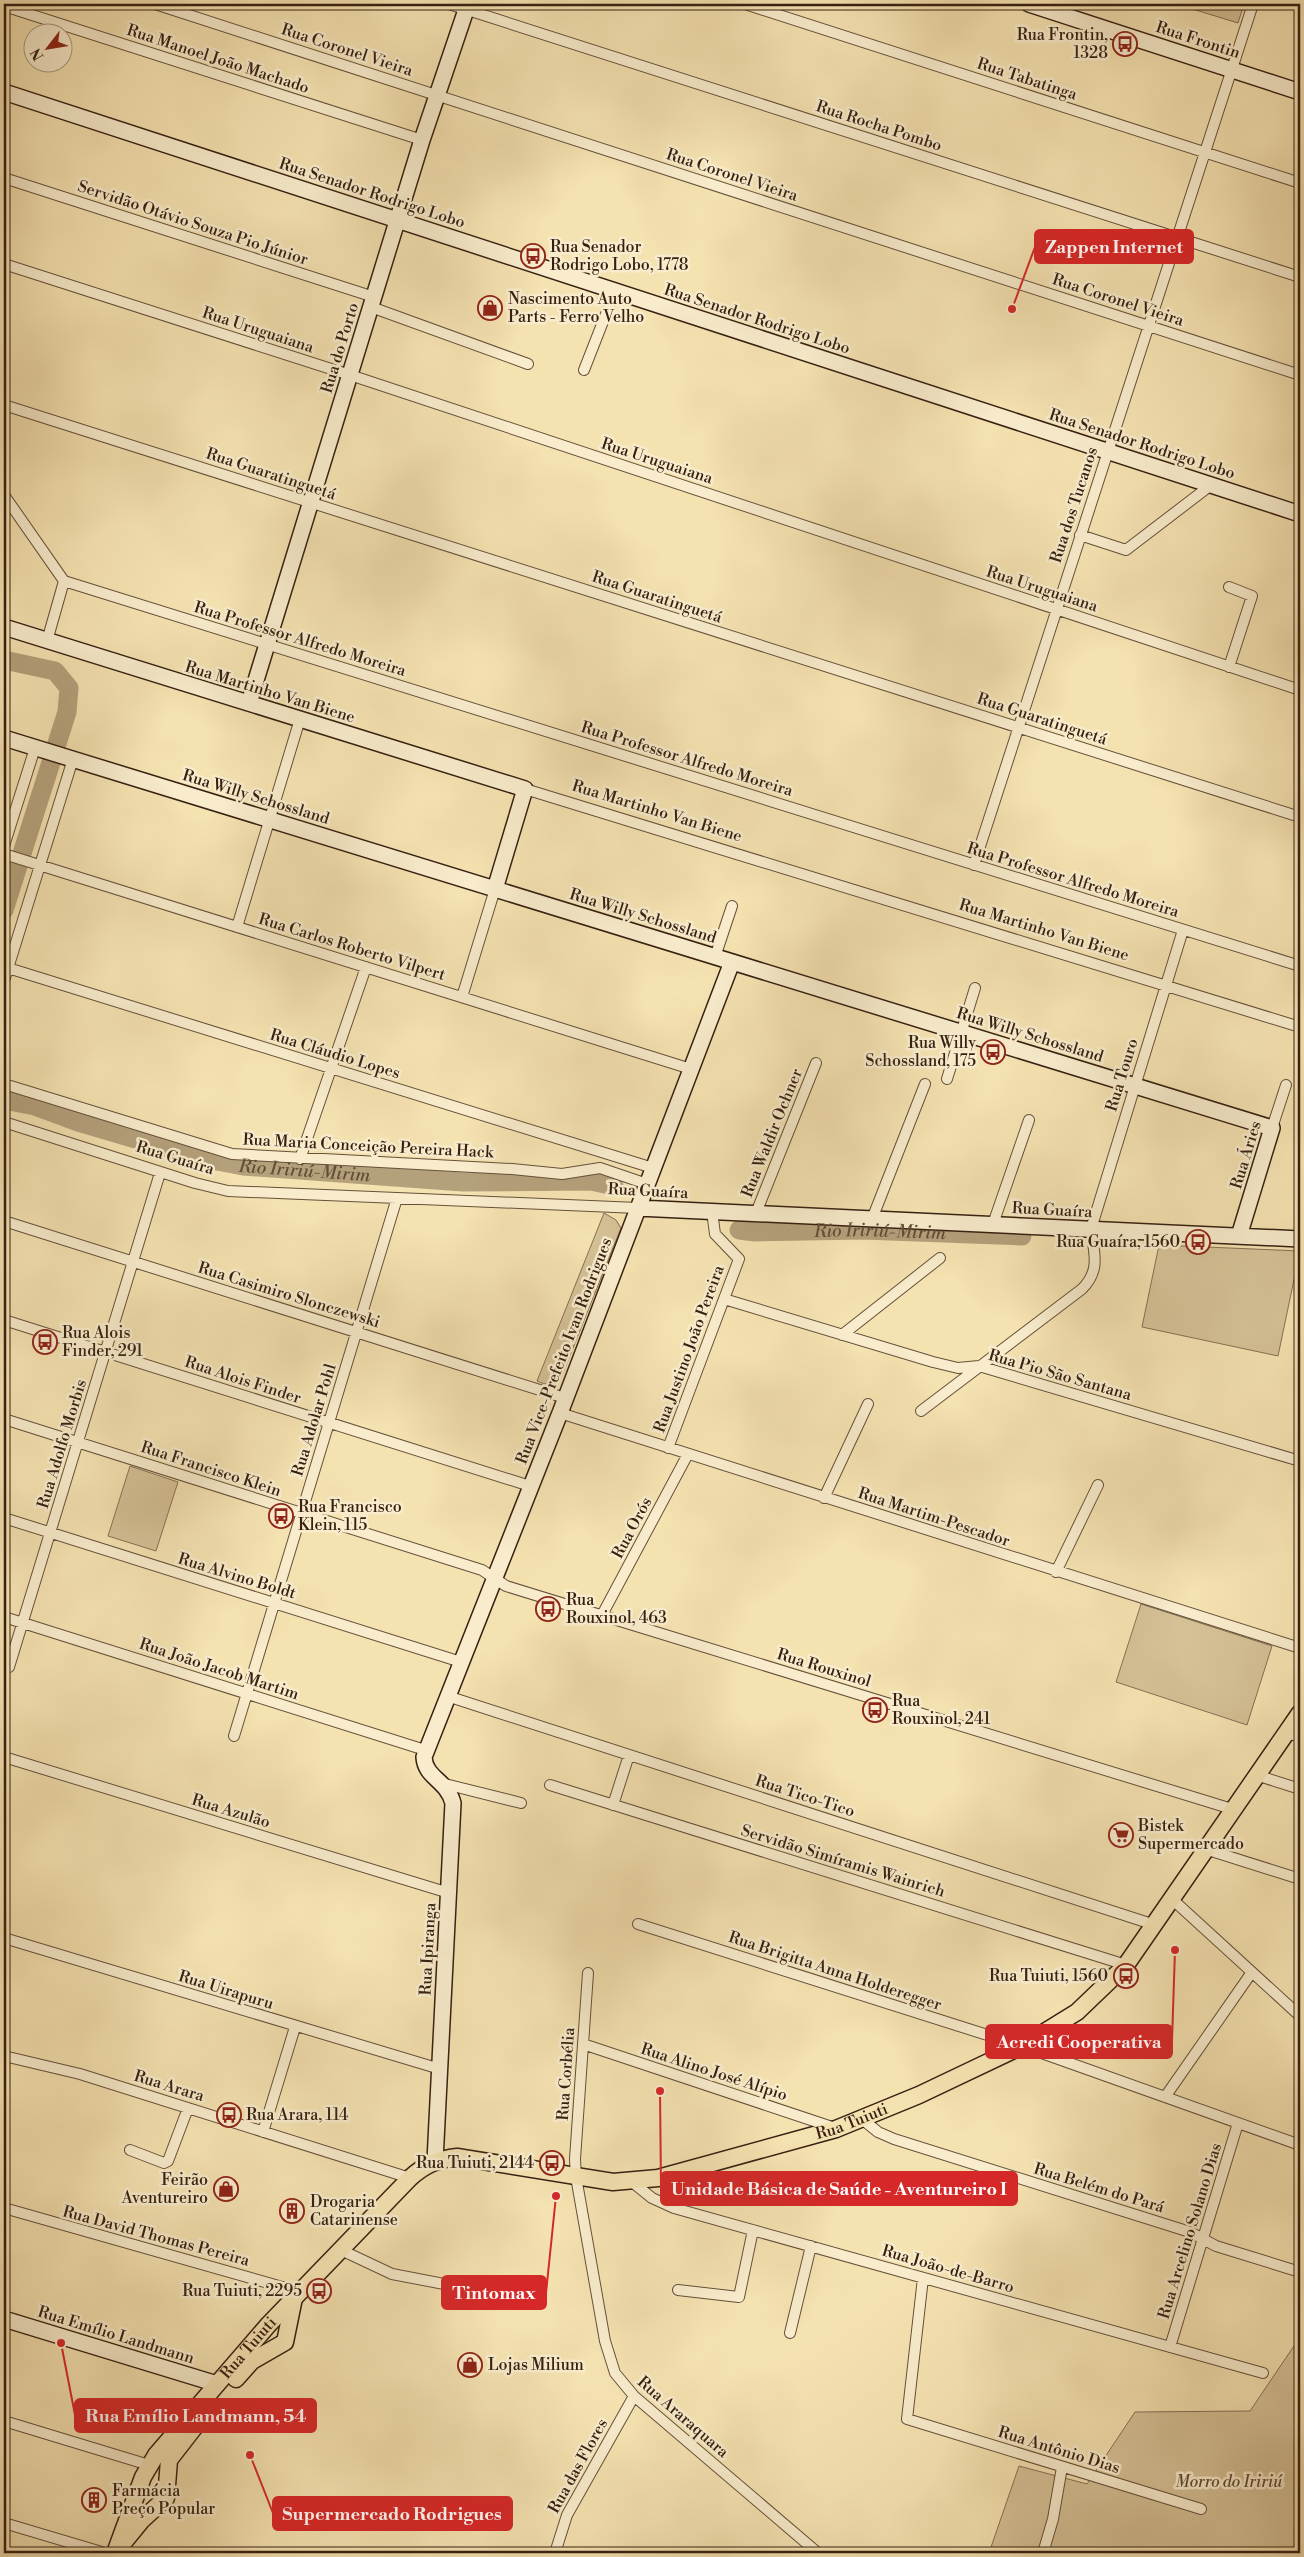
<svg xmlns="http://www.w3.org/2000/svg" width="1304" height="2557" font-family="'Libre Bodoni',serif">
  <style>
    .green { fill: #d5c196; stroke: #867054 }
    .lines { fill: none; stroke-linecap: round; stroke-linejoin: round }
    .river { stroke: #b4a07b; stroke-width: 19 }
    .street-casing { stroke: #66503a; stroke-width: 12 }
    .secondary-casing { stroke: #372012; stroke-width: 18 }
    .primary-casing { stroke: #372012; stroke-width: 19 }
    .street { stroke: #f8eccc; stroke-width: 10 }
    .secondary { stroke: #f8eccc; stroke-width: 15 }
    .primary { stroke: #f5e2b1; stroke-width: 16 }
    .labels { text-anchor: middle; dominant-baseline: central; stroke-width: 5; stroke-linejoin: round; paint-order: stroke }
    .poi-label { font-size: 16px; fill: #372012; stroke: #f8eccc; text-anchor: start }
    .street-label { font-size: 16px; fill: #372012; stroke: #f8eccc }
    .park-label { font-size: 16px; font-style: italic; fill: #5e4833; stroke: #f8eccc }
    .water-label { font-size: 18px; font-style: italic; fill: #634d37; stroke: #f8eccc }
    .leader { fill: none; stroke: #d62828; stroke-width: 2 }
    .callout-dot { fill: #d62828; stroke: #f8eccc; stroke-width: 2 }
    .callout { fill: #d62828; stroke: #d62828; stroke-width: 2 }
    .callout-label { font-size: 18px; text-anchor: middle; font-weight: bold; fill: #fff }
  </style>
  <rect width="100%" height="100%" fill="#f5e2b1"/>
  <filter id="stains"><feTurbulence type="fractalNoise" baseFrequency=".004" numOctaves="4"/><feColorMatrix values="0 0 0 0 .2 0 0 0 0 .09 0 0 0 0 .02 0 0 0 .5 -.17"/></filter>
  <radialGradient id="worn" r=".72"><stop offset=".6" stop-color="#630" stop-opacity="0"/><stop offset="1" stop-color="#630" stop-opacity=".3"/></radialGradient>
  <path class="green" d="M 1176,4 L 1244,4 L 1238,23 Z
    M 604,1213 L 616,1220 L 621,1228 L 561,1378 C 554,1385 546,1386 537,1381 Z
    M 1159,1245 L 1300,1251 L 1278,1356 L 1142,1327 Z
    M 130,1466 L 178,1482 L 156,1551 L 108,1536 Z
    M 1141,1604 L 1272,1646 L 1247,1725 L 1116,1682 Z
    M 1300,2337 L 1300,2553 L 989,2553 L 1019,2466 L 1087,2484 L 1135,2412 L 1250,2411 Z"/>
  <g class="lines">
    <g class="river">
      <path d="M 4,660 L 55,671 L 69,688 L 67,712 L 4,910"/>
      <path id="s1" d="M 4,1100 L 35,1106 L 81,1123 L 196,1157 L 243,1166 L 463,1182 L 591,1181 L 614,1186"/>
      <path id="s2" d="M 739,1230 L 755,1232 L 863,1230 L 1022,1236"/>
    </g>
    <defs>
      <path id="street" d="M 155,4 L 1300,375
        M 449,4 L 1300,277
        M 745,4 L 1300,183
        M 4,6 L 422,140
        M 4,178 L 374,297
        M 4,264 L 350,375 L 1300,690
        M 371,307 L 528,364
        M 584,370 L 615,291
        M 4,405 L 1300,817
        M 4,495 L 64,581 L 47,641
        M 1080,535 L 1126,550 L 1211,485
        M 64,581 L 1300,966
        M 1229,587 L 1252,596 L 1229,667
        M 525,789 L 1300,1027
        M 4,846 L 35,748
        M 4,854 L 691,1069
        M 974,865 L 1253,4
        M 237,927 L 300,719
        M 715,957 L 732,906
        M 8,968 L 653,1168
        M 4,981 L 73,759
        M 462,997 L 495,889
        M 947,1079 L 975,988
        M 4,1084 L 232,1154 L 512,1169 L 562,1174 L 600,1168 L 647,1184
        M 4,1122 L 195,1183 L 228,1191 L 638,1208
        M 1272,1128 L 1286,1085
        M 300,1159 L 366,967
        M 756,1213 L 816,1063
        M 872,1219 L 925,1084
        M 4,1221 L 565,1398
        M 993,1224 L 1029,1120
        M 724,1299 L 933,1362 L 958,1368 L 979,1366 L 1300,1461
        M 4,1320 L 530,1486
        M 842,1335 L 940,1258
        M 921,1411 L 1082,1289 C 1101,1270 1094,1253 1091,1229 L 1183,930
        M 560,1413 L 1300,1648
        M 4,1419 L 482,1570 L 506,1586 L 1232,1809
        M 668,1448 L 739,1259 L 715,1234 L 712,1211
        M 824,1498 L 868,1404
        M 4,1518 L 461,1662
        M 1056,1572 L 1098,1485
        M 602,1615 L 688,1454
        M 4,1617 L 425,1750
        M 9,1667 L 160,1173
        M 447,1696 L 1155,1925
        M 1287,1733 L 1300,1737
        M 234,1736 L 397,1198
        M 4,1757 L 449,1893
        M 1256,1775 L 1300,1789
        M 445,1784 L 521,1803
        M 550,1785 L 1126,1965
        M 613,1805 L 629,1755
        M 1205,1849 L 1300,1879
        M 1172,1899 L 1300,2016
        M 638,1924 L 1022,2046 L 1300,2145
        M 4,1938 L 440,2069
        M 588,1973 L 575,2159 L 576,2177 L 605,2341 L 615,2373 L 634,2396 L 818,2553
        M 583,2044 L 835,2128
        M 4,2056 L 80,2074 L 410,2178
        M 1165,2097 L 1252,1972
        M 862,2119 L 878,2132 L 894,2139 L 1190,2232 L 1216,2246 L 1300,2272
        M 263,2132 L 295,2027
        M 130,2150 L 164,2163 L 168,2161 L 188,2108
        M 631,2181 L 652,2198 L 674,2208 L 1263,2373
        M 4,2208 L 300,2292
        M 341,2250 L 392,2274 L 496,2294
        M 923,2278 L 907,2419 L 1201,2509
        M 678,2290 L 739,2297 L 753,2230
        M 790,2333 L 811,2246
        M 1170,2347 L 1238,2123
        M 4,2421 L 149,2465
        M 4,2523 L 105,2553
        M 555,2553 L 567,2515 L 634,2396
        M 1043,2553 L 1053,2519 L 1062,2467"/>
      <path id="secondary" d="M 1029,4 L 1300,92
        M 4,92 L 1300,514
        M 4,627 L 525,789 L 495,889
        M 249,703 L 422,140 L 468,4
        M 4,738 L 1272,1128 L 1239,1236
        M 638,1208 L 1300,1239
        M 435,2161 L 453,1803 C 447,1780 425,1778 424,1757 L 560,1413 L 732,962
        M 4,2319 L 217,2384"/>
      <g id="primary">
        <path d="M 236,2379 L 252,2361 L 285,2342 L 294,2298"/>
        <path d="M 124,2542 L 142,2520 L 166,2498 L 169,2460 L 197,2424"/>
        <path id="s3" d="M 115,2553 L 143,2477 L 156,2455 L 269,2324 L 410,2178 C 424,2165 438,2159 457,2157 L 613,2182 L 658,2178 L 836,2129 L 919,2095 L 1022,2046 L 1077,2012 L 1126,1965 L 1300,1713"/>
      </g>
    </defs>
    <use href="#street" class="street-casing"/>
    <use href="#secondary" class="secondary-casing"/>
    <use href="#primary" class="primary-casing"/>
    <use href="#street" class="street"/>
    <use href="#secondary" class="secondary"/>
    <use href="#primary" class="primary"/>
  </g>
  <defs>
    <symbol id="bus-ring" viewBox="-11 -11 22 22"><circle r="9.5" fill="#f8eccc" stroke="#8f2418" stroke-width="1.5"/><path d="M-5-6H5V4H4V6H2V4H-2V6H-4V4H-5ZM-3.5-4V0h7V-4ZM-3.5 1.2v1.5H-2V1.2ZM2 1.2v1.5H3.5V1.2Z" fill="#8f2418"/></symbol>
    <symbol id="shop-ring" viewBox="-11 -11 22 22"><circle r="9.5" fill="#f8eccc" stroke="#8f2418" stroke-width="1.5"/><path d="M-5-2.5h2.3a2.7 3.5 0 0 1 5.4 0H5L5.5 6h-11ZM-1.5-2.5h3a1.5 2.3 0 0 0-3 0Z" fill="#8f2418"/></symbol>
    <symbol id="supermarket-ring" viewBox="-11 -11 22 22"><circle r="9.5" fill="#f8eccc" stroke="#8f2418" stroke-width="1.5"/><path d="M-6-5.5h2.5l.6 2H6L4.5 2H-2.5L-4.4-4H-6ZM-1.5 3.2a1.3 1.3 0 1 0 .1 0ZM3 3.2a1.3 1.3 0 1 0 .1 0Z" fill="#8f2418"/></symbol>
    <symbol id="building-ring" viewBox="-11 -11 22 22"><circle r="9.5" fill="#f8eccc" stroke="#8f2418" stroke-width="1.5"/><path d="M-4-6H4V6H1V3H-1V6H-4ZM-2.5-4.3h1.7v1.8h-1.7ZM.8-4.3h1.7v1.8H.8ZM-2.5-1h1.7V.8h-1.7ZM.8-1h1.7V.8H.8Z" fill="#8f2418"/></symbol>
  </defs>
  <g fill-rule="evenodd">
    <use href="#bus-ring" x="1111" y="30" width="28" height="28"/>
    <use href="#bus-ring" x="519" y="242" width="28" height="28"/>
    <use href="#shop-ring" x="476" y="294" width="28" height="28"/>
    <use href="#bus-ring" x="979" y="1038" width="28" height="28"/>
    <use href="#bus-ring" x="1184" y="1228" width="28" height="28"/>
    <use href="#bus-ring" x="31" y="1328" width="28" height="28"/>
    <use href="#bus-ring" x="267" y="1502" width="28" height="28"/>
    <use href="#bus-ring" x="534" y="1595" width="28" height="28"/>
    <use href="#bus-ring" x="861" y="1696" width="28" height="28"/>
    <use href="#supermarket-ring" x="1107" y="1821" width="28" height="28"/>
    <use href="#bus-ring" x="1112" y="1962" width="28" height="28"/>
    <use href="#bus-ring" x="215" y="2101" width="28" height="28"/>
    <use href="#bus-ring" x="538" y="2149" width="28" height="28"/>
    <use href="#shop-ring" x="212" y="2175" width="28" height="28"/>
    <use href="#building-ring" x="278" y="2197" width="28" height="28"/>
    <use href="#bus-ring" x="305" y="2277" width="28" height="28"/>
    <use href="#shop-ring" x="456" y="2351" width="28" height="28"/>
    <use href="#building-ring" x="80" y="2486" width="28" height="28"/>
  </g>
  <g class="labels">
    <g class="poi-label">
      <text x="1108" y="35" text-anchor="end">Rua Frontin,<tspan x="1108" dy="18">1328</tspan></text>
      <text x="550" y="247">Rua Senador<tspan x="550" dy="18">Rodrigo Lobo, 1778</tspan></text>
      <text x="508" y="299">Nascimento Auto<tspan x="508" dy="18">Parts - Ferro Velho</tspan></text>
      <text x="976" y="1043" text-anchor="end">Rua Willy<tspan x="976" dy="18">Schossland, 175</tspan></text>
      <text x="1180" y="1242" text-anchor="end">Rua Guaíra, 1560</text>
      <text x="62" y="1333">Rua Alois<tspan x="62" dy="18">Finder, 291</tspan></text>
      <text x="298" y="1507">Rua Francisco<tspan x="298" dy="18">Klein, 115</tspan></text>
      <text x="566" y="1600">Rua<tspan x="566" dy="18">Rouxinol, 463</tspan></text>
      <text x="892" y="1701">Rua<tspan x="892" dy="18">Rouxinol, 241</tspan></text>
      <text x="1138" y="1826">Bistek<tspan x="1138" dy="18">Supermercado</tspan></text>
      <text x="1108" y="1976" text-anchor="end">Rua Tuiuti, 1560</text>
      <text x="246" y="2115">Rua Arara, 114</text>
      <text x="534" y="2163" text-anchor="end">Rua Tuiuti, 2144</text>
      <text x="208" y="2180" text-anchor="end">Feirão<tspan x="208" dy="18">Aventureiro</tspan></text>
      <text x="310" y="2202">Drogaria<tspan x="310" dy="18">Catarinense</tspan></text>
      <text x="302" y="2291" text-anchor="end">Rua Tuiuti, 2295</text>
      <text x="488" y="2365">Lojas Milium</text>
      <text x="112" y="2491">Farmácia<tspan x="112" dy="18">Preço Popular</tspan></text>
    </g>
    <g class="street-label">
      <text transform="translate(1198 40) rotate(18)">Rua Frontin</text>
      <text transform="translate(347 50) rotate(18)">Rua Coronel Vieira</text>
      <text transform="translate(218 59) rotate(18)">Rua Manoel João Machado</text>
      <text transform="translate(1027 79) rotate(18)">Rua Tabatinga</text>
      <text transform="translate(879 126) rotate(18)">Rua Rocha Pombo</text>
      <text transform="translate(732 175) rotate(18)">Rua Coronel Vieira</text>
      <text transform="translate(372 193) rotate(18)">Rua Senador Rodrigo Lobo</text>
      <text transform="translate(193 223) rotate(18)">Servidão Otávio Souza Pio Júnior</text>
      <text transform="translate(1118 300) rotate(18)">Rua Coronel Vieira</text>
      <text transform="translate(757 319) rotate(18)">Rua Senador Rodrigo Lobo</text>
      <text transform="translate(258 330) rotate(18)">Rua Uruguaiana</text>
      <text transform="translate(340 348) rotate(-73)">Rua do Porto</text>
      <text transform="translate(1142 444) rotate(18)">Rua Senador Rodrigo Lobo</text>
      <text transform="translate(657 461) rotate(18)">Rua Uruguaiana</text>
      <text transform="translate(271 474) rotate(18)">Rua Guaratinguetá</text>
      <text transform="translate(1074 505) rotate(-72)">Rua dos Tucanos</text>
      <text transform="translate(1042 589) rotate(18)">Rua Uruguaiana</text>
      <text transform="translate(657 597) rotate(18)">Rua Guaratinguetá</text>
      <text transform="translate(300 639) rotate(17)">Rua Professor Alfredo Moreira</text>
      <text transform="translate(270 692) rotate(17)">Rua Martinho Van Biene</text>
      <text transform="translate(1042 719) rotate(18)">Rua Guaratinguetá</text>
      <text transform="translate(687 759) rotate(17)">Rua Professor Alfredo Moreira</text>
      <text transform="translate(256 797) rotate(17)">Rua Willy Schossland</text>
      <text transform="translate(657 811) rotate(17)">Rua Martinho Van Biene</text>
      <text transform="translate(1073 880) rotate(17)">Rua Professor Alfredo Moreira</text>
      <text transform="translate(643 916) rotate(17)">Rua Willy Schossland</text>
      <text transform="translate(1044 930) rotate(17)">Rua Martinho Van Biene</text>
      <text transform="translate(352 947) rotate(17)">Rua Carlos Roberto Vilpert</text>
      <text transform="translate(1030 1035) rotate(17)">Rua Willy Schossland</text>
      <text transform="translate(335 1054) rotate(17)">Rua Cláudio Lopes</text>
      <text transform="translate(1122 1075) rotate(-73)">Rua Touro</text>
      <text transform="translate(772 1133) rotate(-68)">Rua Waldir Ochner</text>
      <text transform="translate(368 1146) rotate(3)">Rua Maria Conceição Pereira Hack</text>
      <text transform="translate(1246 1155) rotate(-73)">Rua Áries</text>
      <text transform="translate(175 1158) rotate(17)">Rua Guaíra</text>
      <text transform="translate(648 1191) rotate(3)">Rua Guaíra</text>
      <text transform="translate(1052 1210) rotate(3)">Rua Guaíra</text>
      <text transform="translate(289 1295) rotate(17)">Rua Casimiro Slonczewski</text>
      <text transform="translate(689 1349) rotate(-70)">Rua Justino João Pereira</text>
      <text transform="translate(564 1351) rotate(-69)">Rua Vice-Prefeito Ivan Rodrigues</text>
      <text transform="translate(1060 1375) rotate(16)">Rua Pio São Santana</text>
      <text transform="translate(243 1380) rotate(18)">Rua Alois Finder</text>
      <text transform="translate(314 1420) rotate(-73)">Rua Adolar Pohl</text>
      <text transform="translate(62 1444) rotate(-73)">Rua Adolfo Morbis</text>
      <text transform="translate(211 1469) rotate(18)">Rua Francisco Klein</text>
      <text transform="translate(934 1517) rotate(18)">Rua Martim-Pescador</text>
      <text transform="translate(632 1528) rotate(-62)">Rua Orós</text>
      <text transform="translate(237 1576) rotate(17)">Rua Alvino Boldt</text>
      <text transform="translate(824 1668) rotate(17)">Rua Rouxinol</text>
      <text transform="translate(219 1669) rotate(18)">Rua João Jacob Martim</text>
      <text transform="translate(805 1796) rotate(18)">Rua Tico-Tico</text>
      <text transform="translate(231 1811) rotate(17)">Rua Azulão</text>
      <text transform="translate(843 1861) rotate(17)">Servidão Simíramis Wainrich</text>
      <text transform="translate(428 1949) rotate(-87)">Rua Ipiranga</text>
      <text transform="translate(835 1971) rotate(18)">Rua Brigitta Anna Holderegger</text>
      <text transform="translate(226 1990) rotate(17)">Rua Uirapuru</text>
      <text transform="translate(714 2072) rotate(18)">Rua Alino José Alípio</text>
      <text transform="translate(566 2074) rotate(-86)">Rua Corbélia</text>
      <text transform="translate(169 2086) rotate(17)">Rua Arara</text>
      <text stroke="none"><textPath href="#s3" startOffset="940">Rua Tuiuti</textPath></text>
      <text transform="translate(1099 2188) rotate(17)">Rua Belém do Pará</text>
      <text transform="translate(1190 2231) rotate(-73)">Rua Arcelino Solano Dias</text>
      <text transform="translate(156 2236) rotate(15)">Rua David Thomas Pereira</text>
      <text transform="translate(948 2269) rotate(16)">Rua João-de-Barro</text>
      <text transform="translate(116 2335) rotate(17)">Rua Emílio Landmann</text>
      <text stroke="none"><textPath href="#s3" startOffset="248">Rua Tuiuti</textPath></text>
      <text transform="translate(683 2417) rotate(41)">Rua Araraquara</text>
      <text transform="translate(1059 2450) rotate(17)">Rua Antônio Dias</text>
      <text transform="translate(578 2466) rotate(-61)">Rua das Flores</text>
    </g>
    <g class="park-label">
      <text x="1229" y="2482">Morro do Iririú</text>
    </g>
    <g class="water-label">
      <text stroke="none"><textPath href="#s1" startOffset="310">Rio Iririú-Mirim</textPath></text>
      <text stroke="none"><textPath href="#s2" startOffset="141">Rio Iririú-Mirim</textPath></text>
    </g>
  </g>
  <path class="leader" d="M1012 309L1035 247M1175 1950L1172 2041M660 2091L661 2188M556 2196L546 2293M61 2343L75 2415M250 2455L273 2513"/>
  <g class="callout-dot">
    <circle cx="1012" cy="309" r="5"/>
    <circle cx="1175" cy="1950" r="5"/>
    <circle cx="660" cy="2091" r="5"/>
    <circle cx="556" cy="2196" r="5"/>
    <circle cx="61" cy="2343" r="5"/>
    <circle cx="250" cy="2455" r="5"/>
  </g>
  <g class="callout">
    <rect x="1035" y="230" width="158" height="33" rx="5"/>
    <rect x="986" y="2025" width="186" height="33" rx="5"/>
    <rect x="661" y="2172" width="356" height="33" rx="5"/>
    <rect x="442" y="2276" width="104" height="33" rx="5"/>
    <rect x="75" y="2399" width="241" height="33" rx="5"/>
    <rect x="273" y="2497" width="239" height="33" rx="5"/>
  </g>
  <g class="callout-label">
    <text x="1114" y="253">Zappen Internet</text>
    <text x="1079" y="2048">Acredi Cooperativa</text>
    <text x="839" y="2195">Unidade Básica de Saúde - Aventureiro I</text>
    <text x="494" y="2299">Tintomax</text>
    <text x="196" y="2422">Rua Emílio Landmann, 54</text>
    <text x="392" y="2520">Supermercado Rodrigues</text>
  </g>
  <rect width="1304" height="2557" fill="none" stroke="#f5e2b1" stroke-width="20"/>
  <rect x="5" y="5" width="1294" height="2547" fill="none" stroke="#372012" stroke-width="2.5"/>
  <rect x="10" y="10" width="1284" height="2537" fill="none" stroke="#372012"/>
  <g transform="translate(48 48) rotate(239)"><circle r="24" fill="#f8eccc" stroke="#ab9a82"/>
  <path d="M0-4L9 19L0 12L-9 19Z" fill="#8f2418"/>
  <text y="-8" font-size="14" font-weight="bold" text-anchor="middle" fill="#372012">N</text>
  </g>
  <rect width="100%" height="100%" filter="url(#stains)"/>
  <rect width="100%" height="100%" fill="url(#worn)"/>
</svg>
